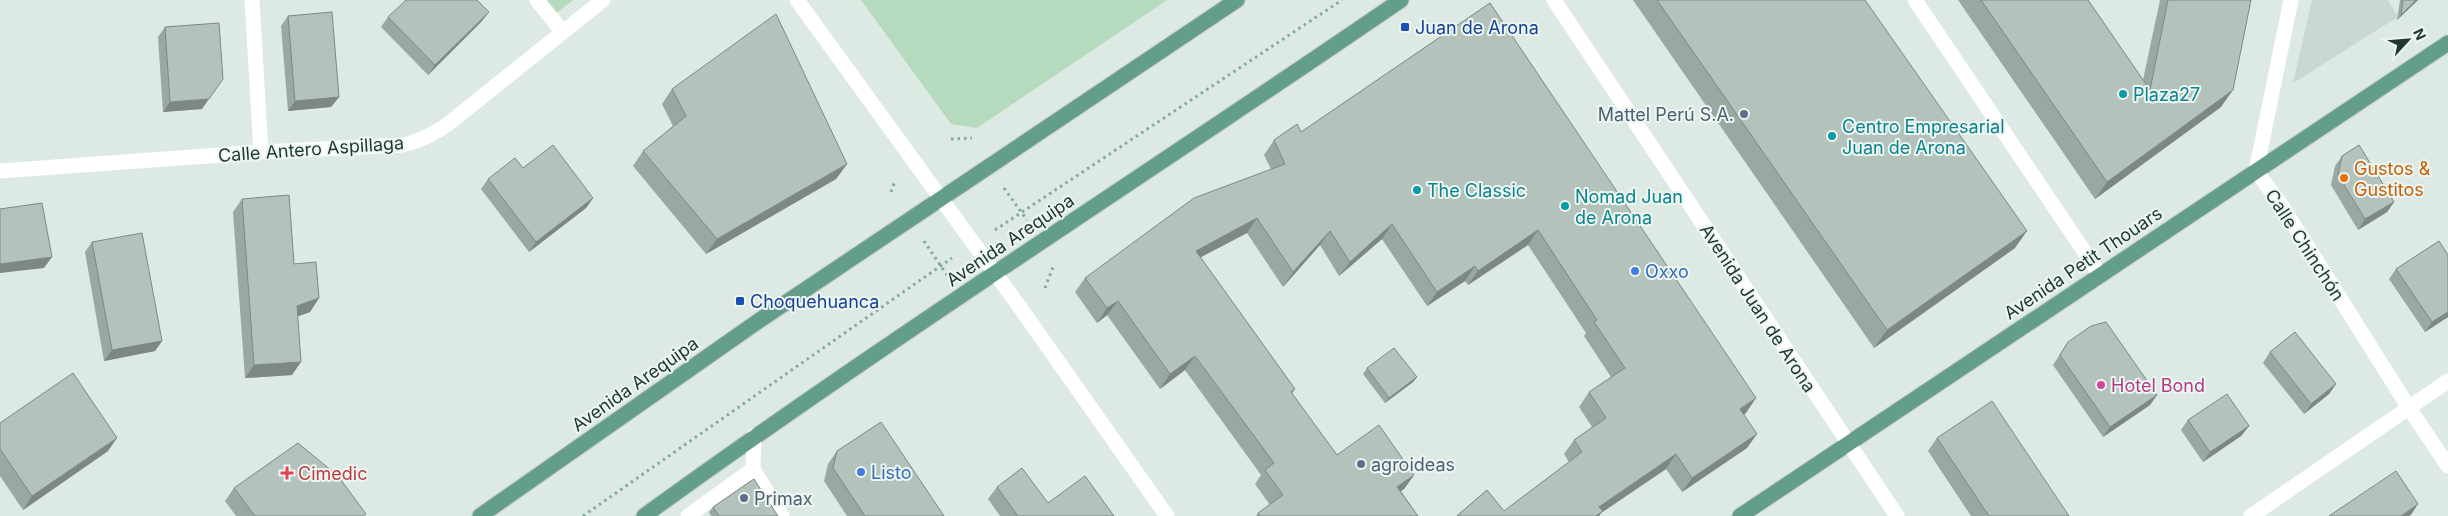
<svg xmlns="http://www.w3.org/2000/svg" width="2448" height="516" font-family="Inter,sans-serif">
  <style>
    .built { fill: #cbd8d2 }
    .green { fill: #b6dabe }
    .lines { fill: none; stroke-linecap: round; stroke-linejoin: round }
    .major-casing { stroke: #bcc3c1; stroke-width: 17 }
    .path { stroke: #7eac9b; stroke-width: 3; stroke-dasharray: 2.5 4; stroke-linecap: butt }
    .minor { stroke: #fff; stroke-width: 15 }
    .major { stroke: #639d8c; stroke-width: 15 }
    .wall { fill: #9aa8a2 }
    .shaded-wall { fill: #7d8884 }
    .building { fill: #b3c3bc; stroke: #7d8884 }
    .transit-dot { fill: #1a4fb4; stroke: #edf6f1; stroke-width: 2 }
    .culture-dot { fill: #0f9aa8; stroke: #edf6f1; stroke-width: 2 }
    .service-dot { fill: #5c6f8a; stroke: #edf6f1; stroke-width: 2 }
    .food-dot { fill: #e8710a; stroke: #edf6f1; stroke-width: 2 }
    .shop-dot { fill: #3f7fe0; stroke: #edf6f1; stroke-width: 2 }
    .hotel-dot { fill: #d1479c; stroke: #edf6f1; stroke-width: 2 }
    .health-dot { fill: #e0444e; stroke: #edf6f1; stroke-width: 2 }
    .labels { text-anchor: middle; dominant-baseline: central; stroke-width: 4; stroke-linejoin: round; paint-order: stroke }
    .transit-label { font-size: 18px; fill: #164399; stroke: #edf6f1; text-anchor: start }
    .culture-label { font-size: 18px; fill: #0d838f; stroke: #edf6f1; text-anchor: start }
    .service-label { font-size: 18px; fill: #4e5e75; stroke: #edf6f1; text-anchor: start }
    .street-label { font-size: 18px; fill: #1f3730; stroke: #edf6f1 }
    .food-label { font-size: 18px; fill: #c56008; stroke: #edf6f1; text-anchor: start }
    .shop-label { font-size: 18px; fill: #366cbe; stroke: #edf6f1; text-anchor: start }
    .hotel-label { font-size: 18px; fill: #b23c85; stroke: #edf6f1; text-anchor: start }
    .health-label { font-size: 18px; fill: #be3a42; stroke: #edf6f1; text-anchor: start }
  </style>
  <rect width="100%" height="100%" fill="#dde9e3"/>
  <path class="built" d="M 2312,0 L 2388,0 L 2398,17 L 2293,83 Z"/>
  <path class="green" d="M 544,0 L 573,0 L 553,16 Z
    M 861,0 L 1167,0 L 977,128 L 951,124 Z"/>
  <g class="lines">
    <defs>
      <path id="major" d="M 480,516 L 757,322 L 1237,0
        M 644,516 C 891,337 1149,173 1401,0
        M 1740,516 L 2448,43"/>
    </defs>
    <use href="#major" class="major-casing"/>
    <path class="path" d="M 951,139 L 972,138
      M 1004,188 L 1027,220
      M 891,192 L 895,181
      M 995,230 L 1342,0
      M 924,241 L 947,275
      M 1045,288 L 1053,267
      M 583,516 L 952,258"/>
    <path class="minor" d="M 252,0 L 261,152
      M 537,0 L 562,31
      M 797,0 L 1019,306 L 1167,516
      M 1554,0 L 1897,516
      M 1915,0 L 2100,275
      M 2291,0 L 2256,171 L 2282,206 L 2409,408 L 2448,466
      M 0,171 L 261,152 L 403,145 C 420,141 434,134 448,124 L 603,0
      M 753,469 L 782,516
      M 688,516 L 753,469 L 754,436
      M 2251,516 L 2448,381"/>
    <use href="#major" class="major"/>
  </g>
  <path class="wall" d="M 1633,0 L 1865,0 L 2015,248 L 1874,348 Z
    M 1958,0 L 2088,0 L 2143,80 L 2160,0 L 2251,0 L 2221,107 L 2095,199 Z
    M 2400,0 L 2418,0 L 2397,20 Z
    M 1490,3 L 1746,413 L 1744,415 L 1747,448 L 1682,492 L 1666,469 L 1601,513 L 1599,516 L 1456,516 L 1487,490 L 1504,511 L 1569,462 L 1564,454 L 1574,440 L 1592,427 L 1579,407 L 1589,392 L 1611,377 L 1584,336 L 1586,333 L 1528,245 L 1468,285 L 1465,281 L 1427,306 L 1382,239 L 1339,276 L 1320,245 L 1283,287 L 1247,233 L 1200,257 L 1295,389 L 1292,394 L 1337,455 L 1414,475 L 1404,489 L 1401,491 L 1418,516 L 1256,516 L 1258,513 L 1270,505 L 1255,484 L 1261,475 L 1185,370 L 1160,389 L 1107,315 L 1097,323 L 1075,292 L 1085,278 L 1271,169 L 1264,155 L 1274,140 L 1301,132 Z
    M 489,12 L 481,22 L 428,75 L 381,27 L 388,17 Z
    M 288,16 L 339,97 L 331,107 L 288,111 L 281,26 Z
    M 165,27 L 202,109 L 163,112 L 158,37 Z
    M 672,89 L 847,164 L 836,179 L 706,254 L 633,166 L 643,151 L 673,126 L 662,104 Z
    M 2342,156 L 2394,202 L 2387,212 L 2358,230 L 2331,185 L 2335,166 Z
    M 523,168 L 593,198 L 586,208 L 529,252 L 481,189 L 488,179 Z
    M 242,199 L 294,264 L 319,298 L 310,312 L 298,316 L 292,375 L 245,378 L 233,212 Z
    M 92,242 L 162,341 L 155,351 L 104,361 L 85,252 Z
    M 2448,255 L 2448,317 L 2425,332 L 2389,279 L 2396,269 Z
    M 2068,342 L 2157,395 L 2150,405 L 2103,437 L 2053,365 Z
    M 2270,352 L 2336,384 L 2329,394 L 2304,414 L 2263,363 Z
    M 1367,368 L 1417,377 L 1413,382 L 1385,403 L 1363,374 Z
    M 2188,420 L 2249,426 L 2241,436 L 2203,462 L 2181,430 Z
    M 0,423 L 108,451 L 23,510 L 0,476 Z
    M 1937,438 L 2069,516 L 1971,516 L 1928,451 Z
    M 837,451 L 944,516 L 847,516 L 824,481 L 828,464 Z
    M 997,487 L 1048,503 L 1114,516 L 1000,516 L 988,499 Z
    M 234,488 L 364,516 L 236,516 L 225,501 Z
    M 713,507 L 778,516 L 711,516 L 709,512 Z"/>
  <path class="shaded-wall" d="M 2416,0 L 2418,0 L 2397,20 L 2401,15 Z
    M 489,12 L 481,22 L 428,75 L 435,65 Z
    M 2233,90 L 2221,107 L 2095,199 L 2107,182 Z
    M 339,97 L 331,107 L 288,111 L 295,101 Z
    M 209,99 L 202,109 L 163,112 L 170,102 Z
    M 847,164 L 836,179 L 706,254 L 717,239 Z
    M 593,198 L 586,208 L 529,252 L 536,242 Z
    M 2394,202 L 2387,212 L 2358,230 L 2365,219 Z
    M 1257,218 L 1247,233 L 1186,265 L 1196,251 Z
    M 1392,224 L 1382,239 L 1339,276 L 1350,262 Z
    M 1538,230 L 1528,245 L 1468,285 L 1478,271 Z
    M 1330,231 L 1320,245 L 1283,287 L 1293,272 Z
    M 2027,231 L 2015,248 L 1874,348 L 1887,330 Z
    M 52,257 L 44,268 L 0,273 L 0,264 Z
    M 1475,266 L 1465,281 L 1427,306 L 1437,292 Z
    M 319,298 L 310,312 L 288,320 L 297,306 Z
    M 1118,301 L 1107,315 L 1097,323 L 1107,308 Z
    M 2448,312 L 2448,317 L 2425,332 L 2432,322 Z
    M 162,341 L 155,351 L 104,361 L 112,350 Z
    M 1195,356 L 1185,370 L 1160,389 L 1170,374 Z
    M 301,362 L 292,375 L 245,378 L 254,365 Z
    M 1417,377 L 1413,382 L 1385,403 L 1389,398 Z
    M 2336,384 L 2329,394 L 2304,414 L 2311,404 Z
    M 2157,395 L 2150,405 L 2103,437 L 2110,427 Z
    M 1756,398 L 1746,413 L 1730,424 L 1740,409 Z
    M 2249,426 L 2241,436 L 2203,462 L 2210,452 Z
    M 1757,434 L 1747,448 L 1682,492 L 1692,478 Z
    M 117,438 L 108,451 L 23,510 L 32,496 Z
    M 1676,454 L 1666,469 L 1601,513 L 1599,516 L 1593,516 L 1599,507 Z
    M 1414,475 L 1404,489 L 1387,501 L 1397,487 Z
    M 2418,504 L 2411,515 L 2409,516 L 2401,516 Z"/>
  <path class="building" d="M 406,0 L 477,0 L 489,12 L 435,65 L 388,17 Z
    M 1657,0 L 1865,0 L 2027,231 L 1887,330 Z
    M 1981,0 L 2088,0 L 2150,90 L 2168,0 L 2251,0 L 2233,90 L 2107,182 Z
    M 2403,0 L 2416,0 L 2401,15 Z
    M 1490,3 L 1756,398 L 1740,409 L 1757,434 L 1692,478 L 1676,454 L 1599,507 L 1603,511 L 1596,516 L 1457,516 L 1487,490 L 1504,511 L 1582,452 L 1574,440 L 1606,418 L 1589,392 L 1625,368 L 1594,322 L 1597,320 L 1538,230 L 1478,271 L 1475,266 L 1437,292 L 1392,224 L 1350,262 L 1330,231 L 1293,272 L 1257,218 L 1196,251 L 1295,389 L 1291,392 L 1337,455 L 1379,425 L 1414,475 L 1397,487 L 1418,516 L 1260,516 L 1258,513 L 1283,495 L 1265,470 L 1274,463 L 1195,356 L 1170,374 L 1118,301 L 1107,308 L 1085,278 L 1194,198 L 1285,164 L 1274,140 L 1297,124 L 1301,132 Z
    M 332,12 L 339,97 L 295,101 L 288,16 Z
    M 776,14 L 847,164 L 717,239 L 643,151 L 686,116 L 672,89 Z
    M 219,23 L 223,79 L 209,99 L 170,102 L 165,27 Z
    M 553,145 L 593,198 L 536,242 L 488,179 L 515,158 L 523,168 Z
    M 2359,145 L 2394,202 L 2365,219 L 2338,175 L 2342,156 Z
    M 289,195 L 294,264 L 316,262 L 319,298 L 297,306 L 301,362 L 254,365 L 242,199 Z
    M 42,203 L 52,257 L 0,264 L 0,209 Z
    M 142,233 L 162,341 L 112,350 L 92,242 Z
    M 2439,241 L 2448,255 L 2448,312 L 2432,322 L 2396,269 Z
    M 2106,322 L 2157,395 L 2110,427 L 2060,355 L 2068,342 L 2091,326 Z
    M 2295,332 L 2336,384 L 2311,404 L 2270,352 Z
    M 1394,348 L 1417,377 L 1389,398 L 1367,368 Z
    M 73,373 L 117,438 L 32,496 L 0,449 L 0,423 Z
    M 2227,394 L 2249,426 L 2210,452 L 2188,420 Z
    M 1992,401 L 2069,516 L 1989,516 L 1937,438 Z
    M 881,422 L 944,516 L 865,516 L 833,468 L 837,451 Z
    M 298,443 L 338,476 L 366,514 L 363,516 L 255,516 L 234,488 Z
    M 1022,468 L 1048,503 L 1085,476 L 1114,516 L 1018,516 L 997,487 Z
    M 2396,471 L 2418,504 L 2401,516 L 2329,516 Z
    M 754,479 L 778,516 L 719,516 L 713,507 Z"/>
  <g class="transit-dot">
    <rect x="1400" y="22" width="10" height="10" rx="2.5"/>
    <rect x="735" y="296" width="10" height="10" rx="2.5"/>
  </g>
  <g class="culture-dot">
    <circle cx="2123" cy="94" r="5"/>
    <circle cx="1832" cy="136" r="5"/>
    <circle cx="1417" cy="190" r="5"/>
    <circle cx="1565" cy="206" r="5"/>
  </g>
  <g class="service-dot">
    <circle cx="1744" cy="114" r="5"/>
    <circle cx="1361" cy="464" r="5"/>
    <circle cx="744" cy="498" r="5"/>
  </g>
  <circle class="food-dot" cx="2344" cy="178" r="5"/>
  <g class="shop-dot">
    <circle cx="1635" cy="271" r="5"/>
    <circle cx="861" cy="472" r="5"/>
  </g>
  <circle class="hotel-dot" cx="2101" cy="385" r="5"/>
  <path class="health-dot" d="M284.5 465.5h5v5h5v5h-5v5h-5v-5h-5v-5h5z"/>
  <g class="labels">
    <g class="transit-label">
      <text x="1415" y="27">Juan de Arona</text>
      <text x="750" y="301">Choquehuanca</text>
    </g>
    <g class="culture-label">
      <text x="2133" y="94">Plaza27</text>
      <text x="1842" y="126">Centro Empresarial<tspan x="1842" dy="21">Juan de Arona</tspan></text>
      <text x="1427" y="190">The Classic</text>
      <text x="1575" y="196">Nomad Juan<tspan x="1575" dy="21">de Arona</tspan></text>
    </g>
    <g class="service-label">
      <text x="1734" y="114" text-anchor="end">Mattel Perú S.A.</text>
      <text x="1371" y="464">agroideas</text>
      <text x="754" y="498">Primax</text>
    </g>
    <g class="street-label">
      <text transform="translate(311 149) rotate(-4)">Calle Antero Aspillaga</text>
      <text transform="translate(1010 240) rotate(-34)">Avenida Arequipa</text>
      <text transform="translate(2305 245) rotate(57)">Calle Chinchón</text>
      <text transform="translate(2083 263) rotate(-34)">Avenida Petit Thouars</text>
      <text transform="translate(1758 308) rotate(57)">Avenida Juan de Arona</text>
      <text transform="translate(635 384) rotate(-35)">Avenida Arequipa</text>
    </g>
    <g class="food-label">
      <text x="2354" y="168">Gustos &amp;<tspan x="2354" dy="21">Gustitos</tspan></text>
    </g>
    <g class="shop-label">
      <text x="1645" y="271">Oxxo</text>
      <text x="871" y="472">Listo</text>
    </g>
    <g class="hotel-label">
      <text x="2111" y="385">Hotel Bond</text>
    </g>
    <g class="health-label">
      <text x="298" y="473">Cimedic</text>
    </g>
  </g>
  <g transform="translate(2408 40) rotate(64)" stroke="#edf6f1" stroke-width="4" paint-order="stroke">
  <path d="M0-4L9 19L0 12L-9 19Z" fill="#1f3730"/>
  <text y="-8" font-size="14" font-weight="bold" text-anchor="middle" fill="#1f3730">N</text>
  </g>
</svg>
